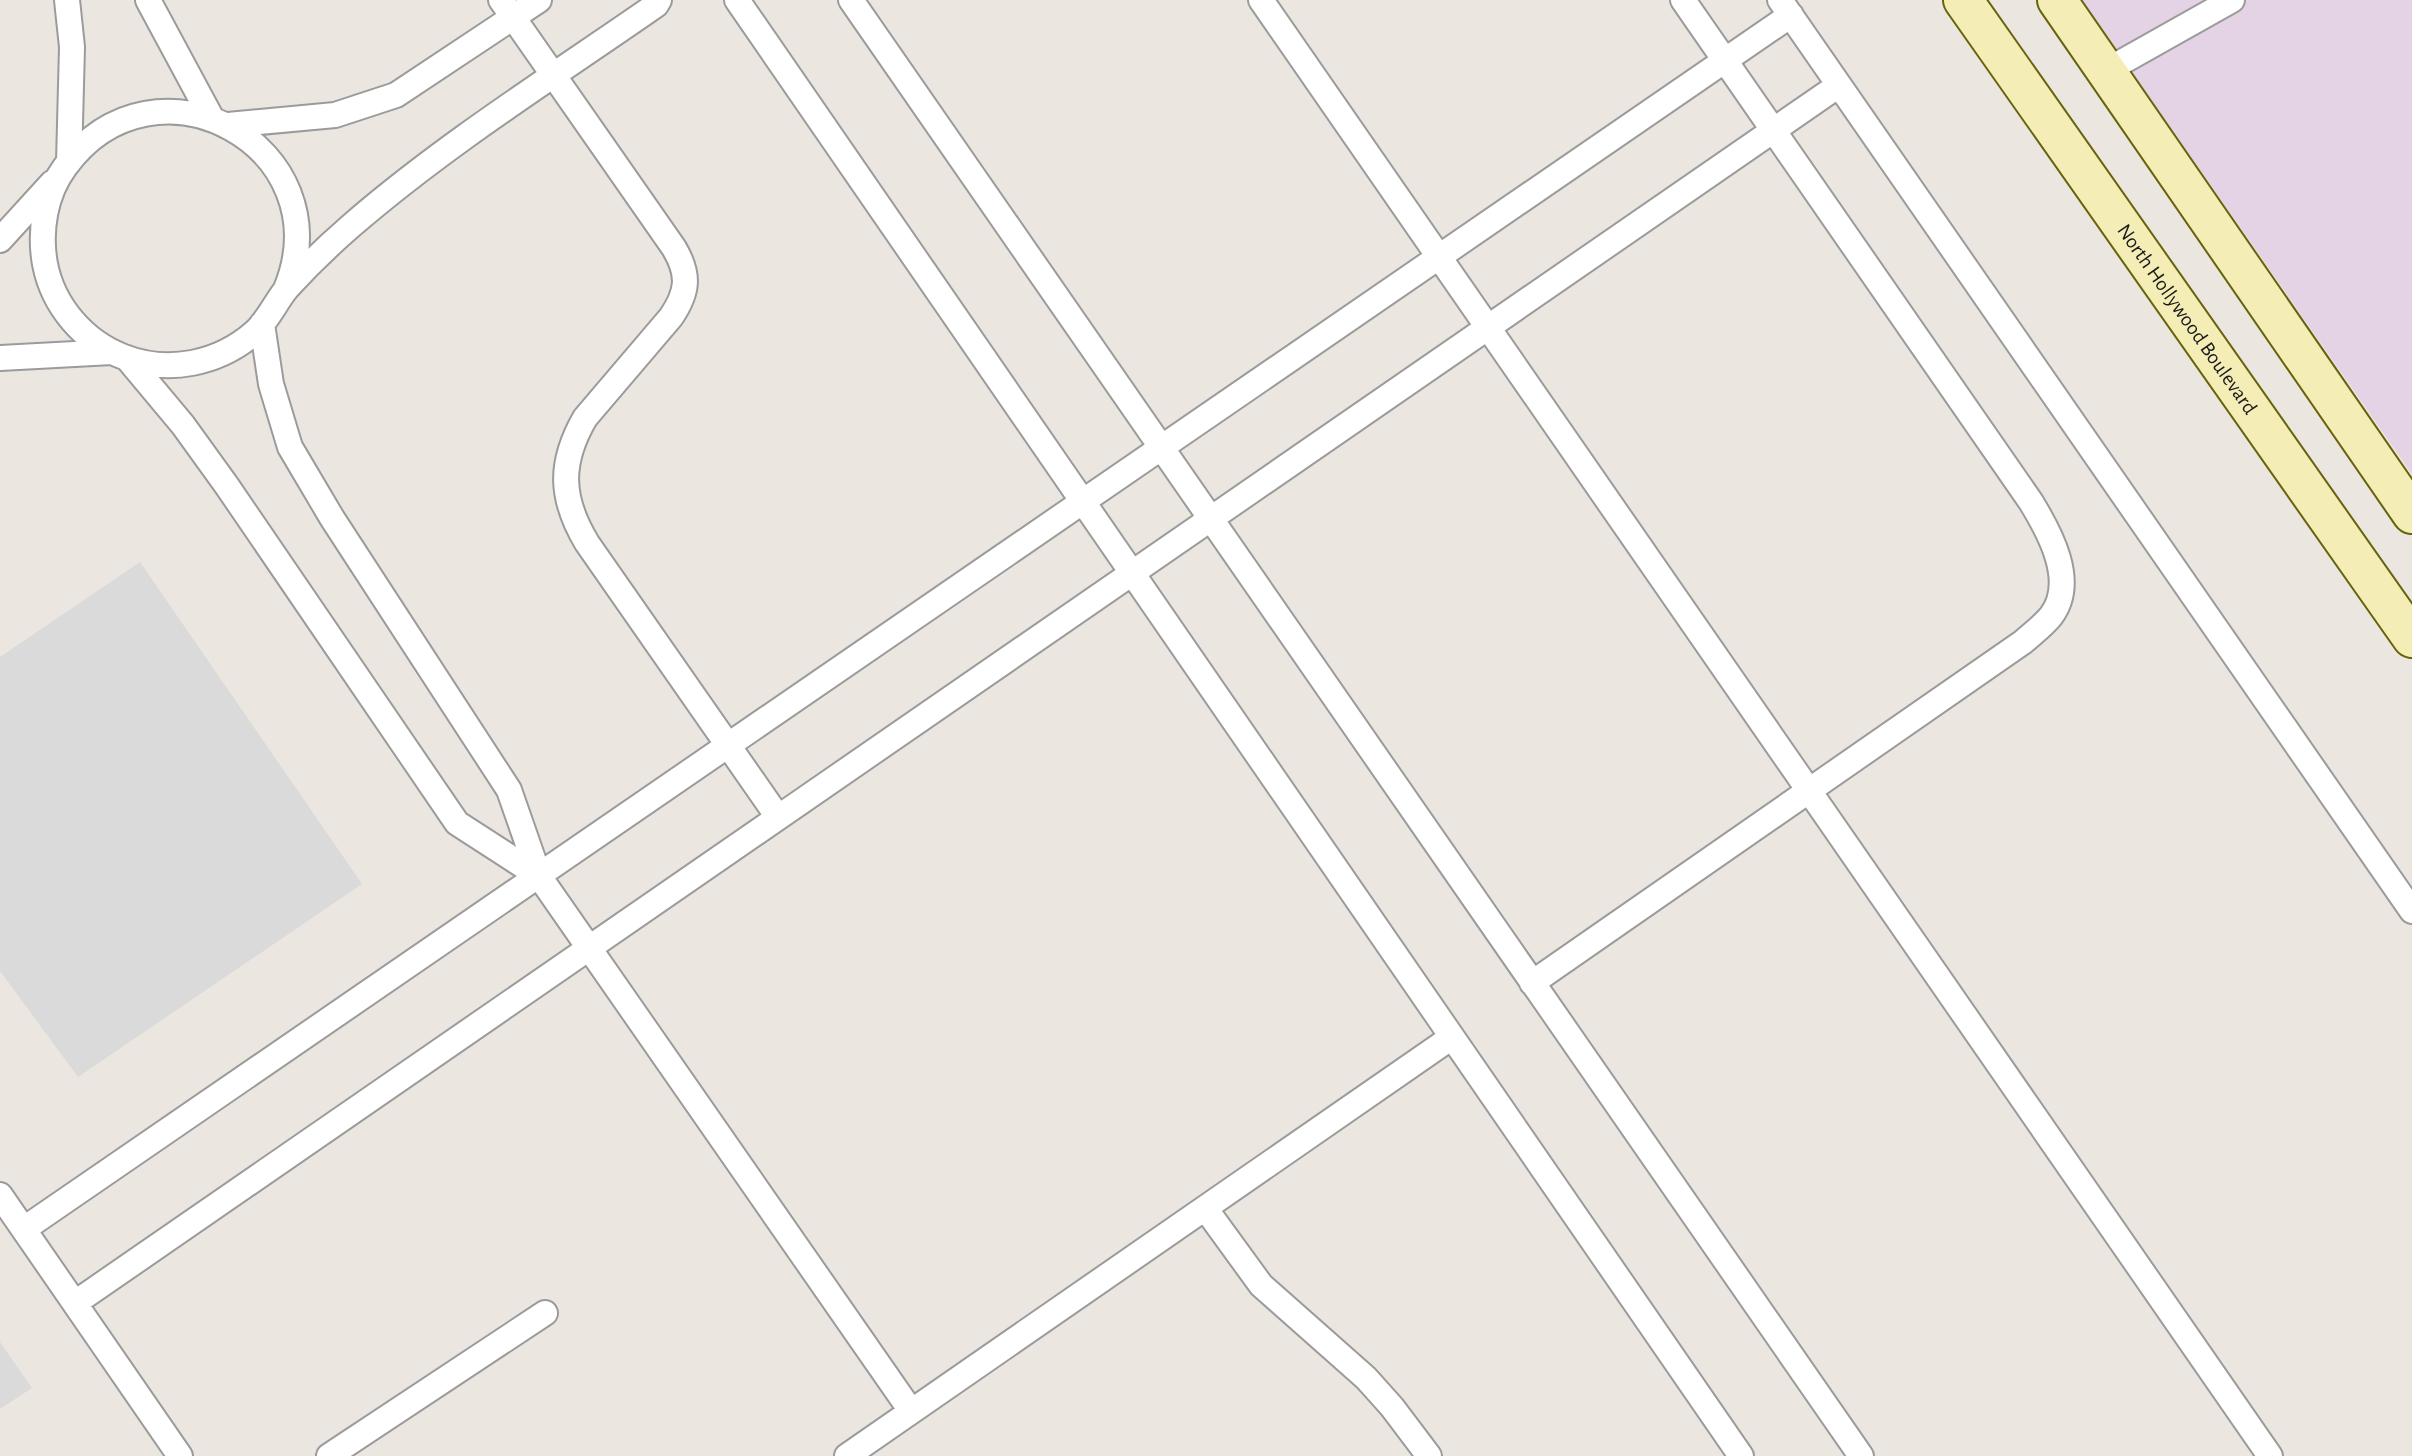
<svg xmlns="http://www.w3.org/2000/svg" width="2412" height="1456" font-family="'Alegreya Sans',sans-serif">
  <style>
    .industrial { fill: #e4d3e4 }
    .parking { fill: #dadada }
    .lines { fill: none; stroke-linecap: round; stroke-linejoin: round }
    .lane-casing { stroke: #9b9b9b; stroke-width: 28 }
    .secondary-casing { stroke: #67630c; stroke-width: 42 }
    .lane { stroke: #fff; stroke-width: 24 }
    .secondary { stroke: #f4edb6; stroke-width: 38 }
    .labels { text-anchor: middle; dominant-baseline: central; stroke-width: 6; stroke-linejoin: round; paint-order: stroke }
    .street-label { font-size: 21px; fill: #1a1a1a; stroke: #fff }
  </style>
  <rect width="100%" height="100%" fill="#ebe6e0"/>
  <path class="industrial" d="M 2082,0 L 2412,0 L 2412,474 Z"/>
  <path class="parking" d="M 140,562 L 362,884 L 78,1077 L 0,971 L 0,657 Z
    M 0,1342 L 32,1388 L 0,1409 Z"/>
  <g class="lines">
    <defs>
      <path id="lane" d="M 67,0 L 72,47 L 69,162
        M 148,0 L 212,119
        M 501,0 L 674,248 C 690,275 688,292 671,317 L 585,418 C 559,463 560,498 587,543 L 778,817
        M 737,0 L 1741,1456
        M 851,0 L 1861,1456
        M 1261,0 L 2270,1456
        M 1780,0 L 2412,911
        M 2104,72 L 2232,0
        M 228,125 L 335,115 L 396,95 L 539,0
        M 0,240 L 52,183
        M 286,289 C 344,147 155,43 65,167 C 45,194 39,231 45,264 C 53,306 84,342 124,357 C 168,374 219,364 255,332 C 269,319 276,301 288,287 C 308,265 330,244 352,225 C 447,143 554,76 656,5 L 659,0
        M 262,324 L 271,384 L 290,447 L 332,518 L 509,790 L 539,876 L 911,1411
        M 0,358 L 112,352
        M 127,358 L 183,425 L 227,486 L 457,823 L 539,876
        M 1532,983 L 2023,642 C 2032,634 2043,626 2051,616 C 2077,582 2050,533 2031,502 L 1683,0
        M 0,1195 L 180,1456
        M 1205,1208 L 1261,1285 L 1366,1378 L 1392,1407 L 1429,1456
        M 24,1229 L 1791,15
        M 75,1303 L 1839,85
        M 329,1456 L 545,1313
        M 847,1456 L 1452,1037"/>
      <g id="secondary">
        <path id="s1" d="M 1963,0 L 2412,638"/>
        <path d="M 2057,0 L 2412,514"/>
      </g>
    </defs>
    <use href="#lane" class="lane-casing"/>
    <use href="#secondary" class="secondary-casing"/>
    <use href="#lane" class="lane"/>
    <use href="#secondary" class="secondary"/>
  </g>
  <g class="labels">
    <g class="street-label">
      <text stroke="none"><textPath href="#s1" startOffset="390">North Hollywood Boulevard</textPath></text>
    </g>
  </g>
</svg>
